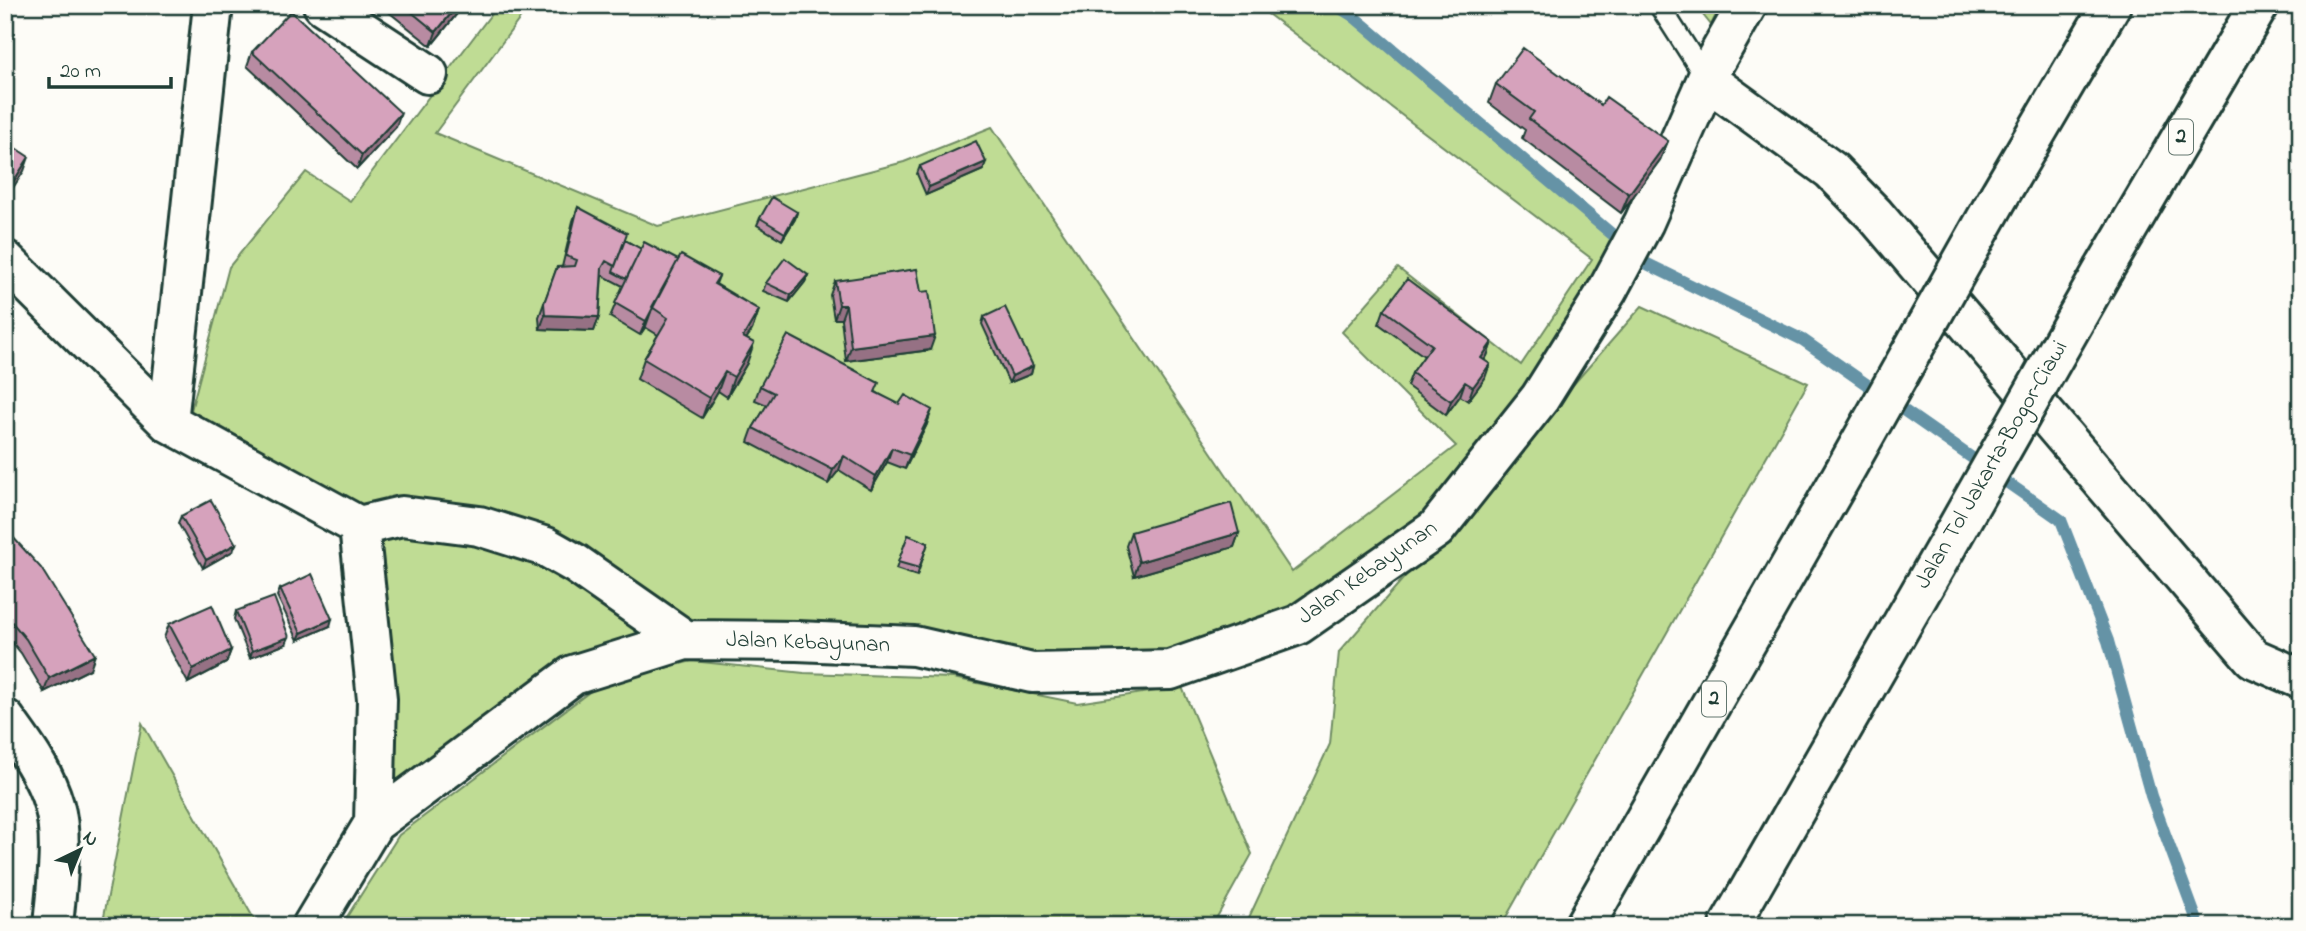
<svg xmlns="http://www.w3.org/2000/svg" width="2306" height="931" font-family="'Indie Flower',sans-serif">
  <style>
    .green { fill: #bfdc94; stroke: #6f8c64; stroke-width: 2 }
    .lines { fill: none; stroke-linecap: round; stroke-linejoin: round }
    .stream { stroke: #6593a6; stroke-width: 12 }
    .lane-casing { stroke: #1f3d34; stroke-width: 24 }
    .street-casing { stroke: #1f3d34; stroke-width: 44 }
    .highway-casing { stroke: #1f3d34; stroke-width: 44 }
    .lane { stroke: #fdfcf7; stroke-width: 19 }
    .street { stroke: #fdfcf7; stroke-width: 38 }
    .highway { stroke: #fdfcf7; stroke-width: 38 }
    .highway-bridge-casing { stroke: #1f3d34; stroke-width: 44; stroke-linecap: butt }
    .highway-bridge { stroke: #fdfcf7; stroke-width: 38 }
    .wall { fill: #b88ba2; stroke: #1f3d34; stroke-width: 2 }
    .shaded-wall { fill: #967184; stroke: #1f3d34; stroke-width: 2 }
    .building { fill: #d6a2bc; stroke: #1f3d34; stroke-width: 2 }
    .labels { text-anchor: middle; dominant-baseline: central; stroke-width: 6; stroke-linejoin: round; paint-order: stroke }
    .shield { fill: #fdfcf7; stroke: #62766e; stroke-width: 2 }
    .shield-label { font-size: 21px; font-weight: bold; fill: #1f3d34 }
    .street-label { font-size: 23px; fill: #1f3d34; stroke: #fdfcf7 }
  </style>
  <rect width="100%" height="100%" fill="#fdfcf7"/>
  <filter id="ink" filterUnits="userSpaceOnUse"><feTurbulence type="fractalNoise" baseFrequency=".0143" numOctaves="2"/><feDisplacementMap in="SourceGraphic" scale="14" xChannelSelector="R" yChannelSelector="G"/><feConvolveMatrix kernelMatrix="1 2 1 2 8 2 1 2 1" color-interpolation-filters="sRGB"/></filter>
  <g filter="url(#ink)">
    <path class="green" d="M 498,5 L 530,5 L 435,133 L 658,226 L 904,162 L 992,127 L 1292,572 L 1456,446 L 1342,332 L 1398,268 L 1521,365 L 1592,259 L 1256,5 L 1335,5 L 1353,16 L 1613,235 L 1633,257 L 1436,529 L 1298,625 L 1170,670 L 797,641 L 573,675 L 374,823 L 359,526 L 168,422 L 5,260 L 5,239 L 171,400 L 190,414 L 229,267 L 306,172 L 350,201 Z
      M 1695,5 L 1721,5 L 1711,25 Z
      M 1642,306 L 1808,383 L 1501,926 L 1245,926 L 1330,744 L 1339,652 Z
      M 692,661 L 804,673 L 953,678 L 1077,703 L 1182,687 L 1252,854 L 1212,926 L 341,926 L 399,835 L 600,684 Z
      M 142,723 L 258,926 L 102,926 Z"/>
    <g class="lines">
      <path class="stream" d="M 1335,5 L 1353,16 L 1613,235 L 1633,257 L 1803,340 L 2061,520 L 2108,641 L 2151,796 L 2199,926"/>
      <defs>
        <path id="lane" d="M 1659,5 L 1707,80"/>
        <path id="street" d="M 323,5 L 428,74
          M 1708,81 L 1831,170 L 1875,215 L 2253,658 L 2301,679
          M 5,260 L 168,422 L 359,526 L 402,516 L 479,526 L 546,547 L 576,564 L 685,640
          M 168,422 L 213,5
          M 359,526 L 377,699 L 374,823
          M 5,719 C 24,745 45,773 54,805 C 64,839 56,890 53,926
          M 312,926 L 374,823 L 573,675 L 685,640 L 797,641 L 914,646 L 1032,673 L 1170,670 L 1298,625 L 1436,529 L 1540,398 L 1607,291 L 1644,222 L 1714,63 L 1747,5"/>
        <path id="highway" d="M 1999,196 L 2111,5
          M 2104,269 L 2259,5
          M 1584,926 L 1844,472
          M 1729,926 L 1948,544"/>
      </defs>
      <use href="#lane" class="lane-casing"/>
      <use href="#street" class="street-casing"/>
      <use href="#highway" class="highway-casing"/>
      <use href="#lane" class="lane"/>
      <use href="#street" class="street"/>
      <use href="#highway" class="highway"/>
      <defs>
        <path id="highway-bridge" d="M 1844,472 L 1999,196
          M 1948,544 L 2104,269"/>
      </defs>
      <use href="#highway-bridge" class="highway-bridge-casing"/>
      <use href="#highway-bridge" class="highway-bridge"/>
    </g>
    <path class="wall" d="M 380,5 L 464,5 L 431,46 Z
      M 252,52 L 396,127 L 357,169 L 247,66 Z
      M 1496,84 L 1601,105 L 1668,141 L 1660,160 L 1621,213 L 1522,138 L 1525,130 L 1489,103 Z
      M 920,166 L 983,170 L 926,195 L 917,174 Z
      M 578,207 L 625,240 L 641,249 L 678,260 L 719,276 L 716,284 L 759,310 L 752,330 L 746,339 L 747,363 L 727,397 L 718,391 L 702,418 L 637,379 L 644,359 L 658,335 L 645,327 L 646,326 L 640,335 L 610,317 L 623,286 L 602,275 L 599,317 L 594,331 L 540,329 L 539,317 L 557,267 L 562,267 L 573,221 Z
      M 797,212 L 795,219 L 782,240 L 757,225 L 760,218 Z
      M 808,275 L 805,282 L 789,302 L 763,291 L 766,283 Z
      M 835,281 L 930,350 L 846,361 L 841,319 L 834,319 L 830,295 Z
      M 1384,310 L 1492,342 L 1487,356 L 1484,360 L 1485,378 L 1468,401 L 1460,396 L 1446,415 L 1407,386 L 1412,373 L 1424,356 L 1379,324 Z
      M 984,317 L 1033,366 L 1031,374 L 1009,383 L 982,324 Z
      M 760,386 L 876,392 L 927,424 L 905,469 L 887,462 L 871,490 L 839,470 L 828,484 L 748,442 L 753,428 L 767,405 L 755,400 Z
      M 181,516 L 233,551 L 203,568 L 178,523 Z
      M 1131,532 L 1239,533 L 1234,547 L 1134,576 L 1126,546 Z
      M 908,535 L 928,543 L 917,576 L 896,569 Z
      M 5,539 L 90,669 L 44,692 L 21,653 L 5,634 Z
      M 280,589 L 330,626 L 298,640 L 277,596 Z
      M 236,611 L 286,644 L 250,658 L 234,619 Z
      M 169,624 L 231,650 L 226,663 L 188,683 L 164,638 Z"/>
    <path class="shaded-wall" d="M 458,5 L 464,5 L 431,46 L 436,32 Z
      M 401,113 L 396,127 L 357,169 L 362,155 Z
      M 1668,141 L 1660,160 L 1621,213 L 1629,194 Z
      M 29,157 L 24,171 L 5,200 L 5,194 Z
      M 986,162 L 983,170 L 926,195 L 929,187 Z
      M 797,212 L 795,219 L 782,240 L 785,233 Z
      M 808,275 L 805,282 L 789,302 L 791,295 Z
      M 839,305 L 846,305 L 841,319 L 834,319 Z
      M 759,310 L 752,330 L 735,356 L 743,337 Z
      M 651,312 L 646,326 L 640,335 L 646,321 Z
      M 545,315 L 599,317 L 594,331 L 540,329 Z
      M 935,336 L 930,350 L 846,361 L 851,347 Z
      M 1492,342 L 1487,356 L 1476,372 L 1481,358 Z
      M 754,343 L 747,363 L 727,397 L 734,377 Z
      M 1490,364 L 1485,378 L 1468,401 L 1473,387 Z
      M 1033,366 L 1031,374 L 1009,383 L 1012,376 Z
      M 725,372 L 718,391 L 702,418 L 709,398 Z
      M 1465,382 L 1460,396 L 1446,415 L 1451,401 Z
      M 932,410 L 927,424 L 905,469 L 910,455 Z
      M 892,448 L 887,462 L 871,490 L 876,476 Z
      M 844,456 L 839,470 L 828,484 L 833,470 Z
      M 1239,533 L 1234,547 L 1134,576 L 1139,562 Z
      M 236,544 L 233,551 L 203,568 L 206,560 Z
      M 332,619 L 330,626 L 298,640 L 301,633 Z
      M 289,637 L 286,644 L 250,658 L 252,651 Z
      M 231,650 L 226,663 L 188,683 L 193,669 Z
      M 95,655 L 90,669 L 44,692 L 49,678 Z"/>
    <path class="building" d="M 403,5 L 458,5 L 436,32 Z
      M 291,11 L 401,113 L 362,155 L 252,52 Z
      M 1523,48 L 1601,105 L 1606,97 L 1668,141 L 1629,194 L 1529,119 L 1534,112 L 1496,84 Z
      M 5,141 L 29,157 L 6,193 L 5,193 Z
      M 976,141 L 986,162 L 929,187 L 920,166 Z
      M 772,197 L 797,212 L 785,233 L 760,218 Z
      M 578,207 L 627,233 L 615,266 L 606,261 L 602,268 L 599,317 L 545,315 L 544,303 L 557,267 L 575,266 L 577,260 L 566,256 Z
      M 625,240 L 641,249 L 626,279 L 613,272 Z
      M 644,242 L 678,260 L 646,321 L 615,303 Z
      M 681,255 L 719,276 L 714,284 L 759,310 L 743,337 L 754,343 L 734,377 L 725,372 L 709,398 L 644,359 L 668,318 L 652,307 Z
      M 785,258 L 808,275 L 791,295 L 766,283 Z
      M 917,269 L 921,292 L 929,291 L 935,336 L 851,347 L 846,305 L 839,305 L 835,281 Z
      M 1407,279 L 1492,342 L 1481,358 L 1490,364 L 1473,387 L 1465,382 L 1451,401 L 1412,373 L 1432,345 L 1384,310 Z
      M 1005,307 L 1033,366 L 1012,376 L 984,317 Z
      M 788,335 L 879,383 L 875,392 L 899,404 L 905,395 L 932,410 L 910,455 L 892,448 L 876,476 L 844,456 L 833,470 L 753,428 L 774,393 L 760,386 Z
      M 211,500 L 236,544 L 206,560 L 181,516 Z
      M 1231,503 L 1239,533 L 1139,562 L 1131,532 Z
      M 11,535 L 41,568 L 95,655 L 49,678 L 26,639 L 5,614 L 5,539 Z
      M 908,535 L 928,543 L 919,568 L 898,562 Z
      M 312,574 L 332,619 L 301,633 L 280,589 Z
      M 274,597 L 289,637 L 252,651 L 236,611 Z
      M 212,605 L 231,650 L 193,669 L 169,624 Z"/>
  </g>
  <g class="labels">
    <g class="shield">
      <rect x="2169" y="119.5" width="24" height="35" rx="5"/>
      <rect x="1702" y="681.5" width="24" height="35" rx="5"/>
    </g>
    <g class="shield-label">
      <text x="2181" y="137">2</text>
      <text x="1714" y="699">2</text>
    </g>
    <g class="street-label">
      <text transform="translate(1992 465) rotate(-60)">Jalan Tol Jakarta–Bogor–Ciawi</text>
      <text transform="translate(1368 573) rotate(-35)">Jalan Kebayunan</text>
      <text transform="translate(808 643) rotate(2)">Jalan Kebayunan</text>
    </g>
  </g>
  <rect width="2306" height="931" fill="none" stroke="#fdfcf7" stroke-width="28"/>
  <rect x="14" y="14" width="2278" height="903" fill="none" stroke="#1f3d34" stroke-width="2.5" filter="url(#ink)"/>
  <g transform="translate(80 850) rotate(43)" stroke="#fdfcf7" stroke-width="5" paint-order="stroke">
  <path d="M0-5L12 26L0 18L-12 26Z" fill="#1f3d34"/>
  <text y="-10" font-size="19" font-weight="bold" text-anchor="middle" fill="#1f3d34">N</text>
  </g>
  <path d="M49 77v10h122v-10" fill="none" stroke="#1f3d34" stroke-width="3.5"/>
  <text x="60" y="77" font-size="21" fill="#1f3d34" stroke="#fdfcf7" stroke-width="5" paint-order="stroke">20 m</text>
</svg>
